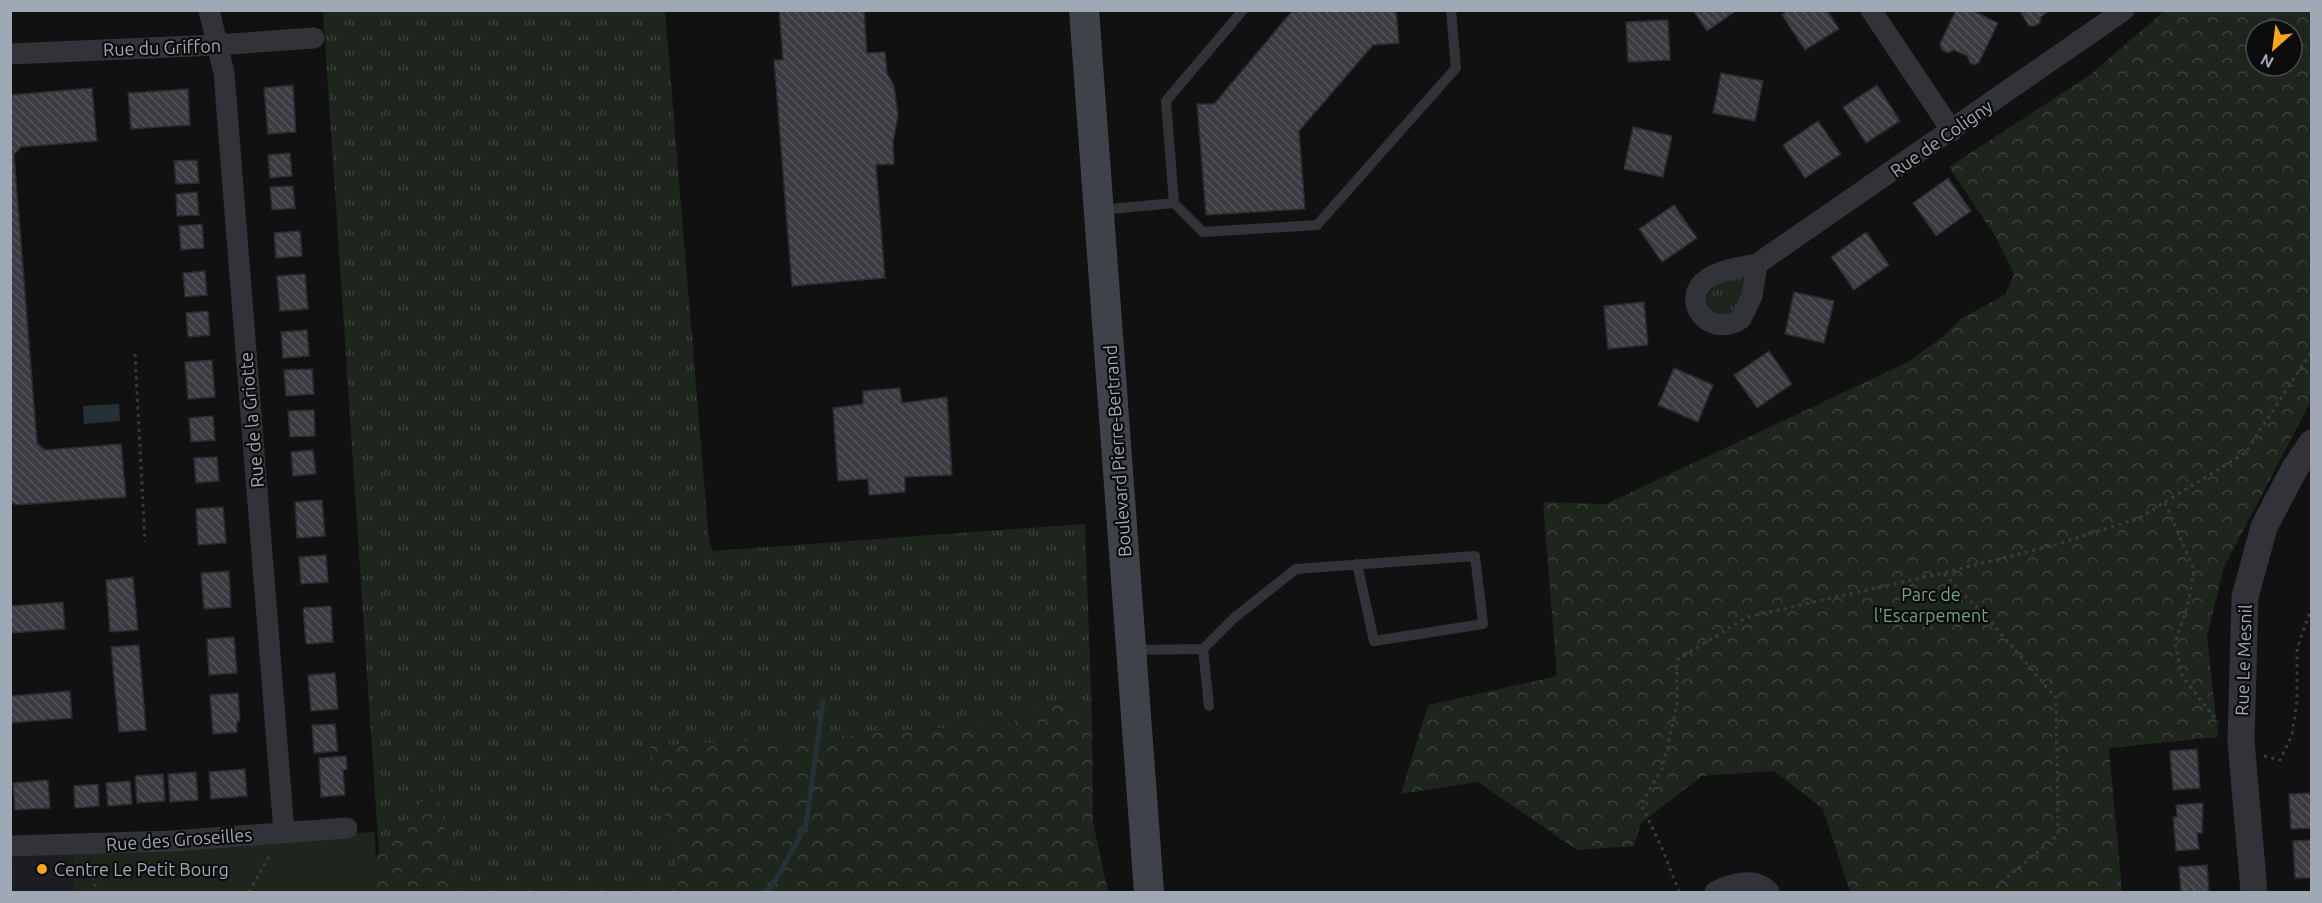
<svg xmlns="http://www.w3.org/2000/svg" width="2322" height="903" font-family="Ubuntu,sans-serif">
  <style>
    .built { fill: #1c1d20 }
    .grass { fill: url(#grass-tufts) }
    .forest { fill: url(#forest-crowns); fill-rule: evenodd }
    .green { fill: #1d251d }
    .water { fill: #263037 }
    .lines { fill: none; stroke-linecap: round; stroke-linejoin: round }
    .stream { stroke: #263037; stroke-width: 5 }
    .building { fill: url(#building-back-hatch); stroke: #2a2b2f; stroke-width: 1.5 }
    .path { stroke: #373a3f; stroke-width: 3; stroke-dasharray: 3 4.5; stroke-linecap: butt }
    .service { stroke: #313338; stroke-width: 10 }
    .minor { stroke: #313338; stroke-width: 21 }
    .tertiary { stroke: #313338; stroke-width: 27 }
    .secondary { stroke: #3f4248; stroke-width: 30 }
    .poi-dot { fill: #ffa61c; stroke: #0c0c0d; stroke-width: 2 }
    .labels { text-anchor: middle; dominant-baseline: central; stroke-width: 4.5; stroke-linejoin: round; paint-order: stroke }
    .street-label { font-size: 18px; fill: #a0a8b5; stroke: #0c0c0d }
    .park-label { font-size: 18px; fill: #75a276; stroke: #0c0c0d }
    .poi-label { font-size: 18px; fill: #a0a8b5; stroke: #0c0c0d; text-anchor: start }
  </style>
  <defs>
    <pattern id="grass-tufts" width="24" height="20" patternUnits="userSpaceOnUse" patternTransform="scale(1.5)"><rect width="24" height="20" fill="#1d251d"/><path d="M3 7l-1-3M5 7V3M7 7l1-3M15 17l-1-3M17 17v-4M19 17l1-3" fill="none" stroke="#3b423c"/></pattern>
    <pattern id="forest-crowns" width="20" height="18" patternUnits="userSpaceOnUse" patternTransform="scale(1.5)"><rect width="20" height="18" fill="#1d251d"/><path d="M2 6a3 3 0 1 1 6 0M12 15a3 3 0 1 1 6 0" fill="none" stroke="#3b423c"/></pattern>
    <pattern id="building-back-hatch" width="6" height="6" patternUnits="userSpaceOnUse" patternTransform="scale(1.5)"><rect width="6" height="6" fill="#3a3c41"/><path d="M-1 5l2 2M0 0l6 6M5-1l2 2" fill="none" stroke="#53555a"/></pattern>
  </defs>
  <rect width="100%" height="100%" fill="#111112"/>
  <path class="built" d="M 74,845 L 73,892 L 11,892 L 10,846 Z"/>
  <path class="grass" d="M 323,11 L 665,11 L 709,542 L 713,551 L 1085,524 L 1092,718 L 1068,704 L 1047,703 L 1010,723 L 794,739 L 650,746 L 678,872 L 677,892 L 457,892 L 436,784 L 379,854 Z
    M 1748,273 L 1738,310 L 1732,316 L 1716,317 C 1713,313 1709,309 1708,304 C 1702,285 1735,278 1748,273 Z"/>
  <path class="forest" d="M 2164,11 L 2311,11 L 2311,401 L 2224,567 L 2207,637 L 2218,737 L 2109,748 L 2122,892 L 1850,892 L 1823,809 L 1774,771 L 1702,776 L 1641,823 L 1634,846 L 1577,850 L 1478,782 L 1401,794 L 1428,705 L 1557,676 L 1543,502 L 1606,504 L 1908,362 L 1941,338 L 1962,318 L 2006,294 L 2014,274 L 1997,239 L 1949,167 L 2090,75 ZM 2256,30 L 2292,30 L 2292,66 L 2256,66 Z
    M 1047,703 L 1068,704 L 1092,718 L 1093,823 L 1108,892 L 677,892 L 678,872 L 650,746 L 794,739 L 1010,723 Z
    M 436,784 L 457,892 L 369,892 L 366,869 Z"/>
  <path class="green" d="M 375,832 L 377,892 L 73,892 L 74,845 Z"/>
  <path class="water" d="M 119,404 L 120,421 L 84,424 L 83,406 Z"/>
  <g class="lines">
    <path class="stream" d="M 763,892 L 771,888 L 806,826 L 823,701"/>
  </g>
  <path class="building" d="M 779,10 L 864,10 L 867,53 L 885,52 L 887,73 L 894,86 L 898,116 L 893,142 L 894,164 L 876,165 L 885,278 L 792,286 L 774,60 L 783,60 Z
    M 1293,10 L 1396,10 L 1399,43 L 1373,45 L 1299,131 L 1305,209 L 1206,215 L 1197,104 L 1214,104 Z
    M 1693,10 L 1737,10 L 1707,31 Z
    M 1788,10 L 1827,10 L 1839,29 L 1805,50 L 1782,15 Z
    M 1956,10 L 1971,10 L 1998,23 L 1979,62 L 1975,65 L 1970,63 L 1967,56 L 1954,50 L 1948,53 L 1942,50 L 1940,44 Z
    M 2019,10 L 2050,10 L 2041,17 L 2040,23 L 2035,26 L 2029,26 Z
    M 1668,20 L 1670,60 L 1628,62 L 1626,22 Z
    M 1721,73 L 1763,81 L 1755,121 L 1713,113 Z
    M 293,85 L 296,132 L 268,134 L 264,88 Z
    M 1877,85 L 1900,121 L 1866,143 L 1843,107 Z
    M 92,88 L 97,141 L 21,147 L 14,155 L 37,443 L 45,450 L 121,444 L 126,497 L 16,505 L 10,501 L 10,95 Z
    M 188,89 L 190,125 L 131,129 L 128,93 Z
    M 1818,121 L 1841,154 L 1805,178 L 1783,145 Z
    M 1633,127 L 1672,136 L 1663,177 L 1624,169 Z
    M 290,153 L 292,176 L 270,178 L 268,155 Z
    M 197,160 L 199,183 L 176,184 L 174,161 Z
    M 1948,178 L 1971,211 L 1936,236 L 1913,203 Z
    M 293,186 L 295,208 L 272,210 L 270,187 Z
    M 197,192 L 199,215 L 177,216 L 176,194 Z
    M 1674,205 L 1697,238 L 1662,262 L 1639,229 Z
    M 202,224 L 204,248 L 181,250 L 179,226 Z
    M 300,231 L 302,256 L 276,258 L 274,233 Z
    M 1866,232 L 1889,265 L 1854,290 L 1831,257 Z
    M 205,271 L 207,295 L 185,297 L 183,273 Z
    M 305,274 L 308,309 L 280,311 L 277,276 Z
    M 1794,292 L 1834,301 L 1824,343 L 1785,334 Z
    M 1644,302 L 1648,345 L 1608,349 L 1604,306 Z
    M 208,311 L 210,335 L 188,337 L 186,313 Z
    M 307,330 L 309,356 L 283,358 L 281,332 Z
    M 1769,351 L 1792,384 L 1757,408 L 1734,375 Z
    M 212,360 L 215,397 L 188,399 L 185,362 Z
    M 1674,368 L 1713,385 L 1698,422 L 1658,405 Z
    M 312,369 L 314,394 L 286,396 L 284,370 Z
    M 900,388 L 902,403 L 947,397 L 952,475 L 905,477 L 905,492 L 869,495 L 868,479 L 838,481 L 833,408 L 863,404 L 863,391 Z
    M 314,410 L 315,436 L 290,437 L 288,411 Z
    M 213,416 L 215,440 L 191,442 L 189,418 Z
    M 313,450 L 316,474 L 293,476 L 291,452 Z
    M 217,457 L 219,481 L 196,483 L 194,458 Z
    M 322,500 L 325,536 L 297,538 L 295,502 Z
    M 223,507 L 226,543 L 198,545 L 196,509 Z
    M 326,555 L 328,582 L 301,584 L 299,557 Z
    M 229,571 L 231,607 L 204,609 L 201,573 Z
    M 133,577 L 138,630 L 110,632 L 106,580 Z
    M 63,602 L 65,629 L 10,633 L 10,606 Z
    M 331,606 L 333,642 L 306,644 L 303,608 Z
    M 234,637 L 237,673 L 209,675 L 207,639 Z
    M 139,645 L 146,730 L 119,732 L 111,647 Z
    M 335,673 L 338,709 L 311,711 L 308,675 Z
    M 70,691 L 72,718 L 10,723 L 10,696 Z
    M 238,693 L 240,721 L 237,721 L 237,732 L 213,734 L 210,695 Z
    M 335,724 L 338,751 L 314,753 L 312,725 Z
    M 2197,749 L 2200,788 L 2173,790 L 2170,751 Z
    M 346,756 L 347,769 L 343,770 L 345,795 L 321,797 L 319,758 Z
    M 245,769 L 247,796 L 211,799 L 209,772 Z
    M 196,772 L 198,800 L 170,802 L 168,774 Z
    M 163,774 L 165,801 L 137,803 L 135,776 Z
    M 48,780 L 50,808 L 15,810 L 13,783 Z
    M 130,781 L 132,804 L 108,806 L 106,783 Z
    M 98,784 L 99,806 L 75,808 L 74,786 Z
    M 2312,793 L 2312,828 L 2291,829 L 2289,794 Z
    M 2203,803 L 2202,833 L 2197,833 L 2199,849 L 2176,851 L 2173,817 L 2177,817 L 2176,805 Z
    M 2312,840 L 2312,878 L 2295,878 L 2293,841 Z
    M 2207,865 L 2209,892 L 2181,892 L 2179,867 Z"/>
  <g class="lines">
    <path class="path" d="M 135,354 L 145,542
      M 2165,503 L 2194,569 L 2188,605 L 2175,643 L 2182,676 L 2218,722
      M 1944,574 L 1990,621 L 2056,698 L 2058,835 L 1998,885 L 1995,892
      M 2264,756 L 2280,760 L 2292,735 L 2297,701 L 2297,649 L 2312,606
      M 89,862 L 97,892
      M 249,892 L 271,853
      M 1679,892 L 1662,848 L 1641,804 L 1662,769 L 1677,705 L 1677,660 L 1747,617 L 1943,573 L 2058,544 L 2139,518 L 2245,453 L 2312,351"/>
    <path class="service" d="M 1174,203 L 1203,232 L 1317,225 L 1456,68 L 1451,10
      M 1100,210 L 1174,203 L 1166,101 L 1243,10
      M 1203,649 L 1234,618 L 1296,569 L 1475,556 L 1483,624 L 1374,641 L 1357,564
      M 1132,650 L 1203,649 L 1209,706"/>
    <path class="minor" d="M 209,10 L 224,73 L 284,832
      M 1871,10 L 1952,131
      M 10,54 L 217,45 L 314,38
      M 1757,264 L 2124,10
      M 1757,264 L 1752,296 L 1741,319 C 1708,340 1679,299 1707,279 C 1720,270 1741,267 1757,264 Z
      M 10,846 L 173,841 L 347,828
      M 1715,892 C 1731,884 1755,876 1769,892"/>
    <path class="tertiary" d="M 2254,892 L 2241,741 L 2245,597 L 2264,527 L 2295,468 L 2312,443"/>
    <path class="secondary" d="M 1084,10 L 1149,892"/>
  </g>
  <circle class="poi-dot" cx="42" cy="869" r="6"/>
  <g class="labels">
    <g class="street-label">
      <text transform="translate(162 47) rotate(-2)">Rue du Griffon</text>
      <text transform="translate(1941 138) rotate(-35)">Rue de Coligny</text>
      <text transform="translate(251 420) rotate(-95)">Rue de la Griotte</text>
      <text transform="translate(1117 451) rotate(-94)">Boulevard Pierre-Bertrand</text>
      <text transform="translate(2243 660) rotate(-88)">Rue Le Mesnil</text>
      <text transform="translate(179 839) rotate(-4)">Rue des Groseilles</text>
    </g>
    <g class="park-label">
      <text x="1931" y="594">Parc de<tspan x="1931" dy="21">l'Escarpement</tspan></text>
    </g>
    <g class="poi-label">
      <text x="54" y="869">Centre Le Petit Bourg</text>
    </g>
  </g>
  <rect width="2322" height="903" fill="none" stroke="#a0a8b5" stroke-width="24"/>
  <g transform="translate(2274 48) rotate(208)"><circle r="28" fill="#0c0c0d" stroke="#474a50" stroke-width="1.5"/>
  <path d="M0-4.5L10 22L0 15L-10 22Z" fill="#ffa61c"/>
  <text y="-9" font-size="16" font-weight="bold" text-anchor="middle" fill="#a0a8b5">N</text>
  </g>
</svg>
